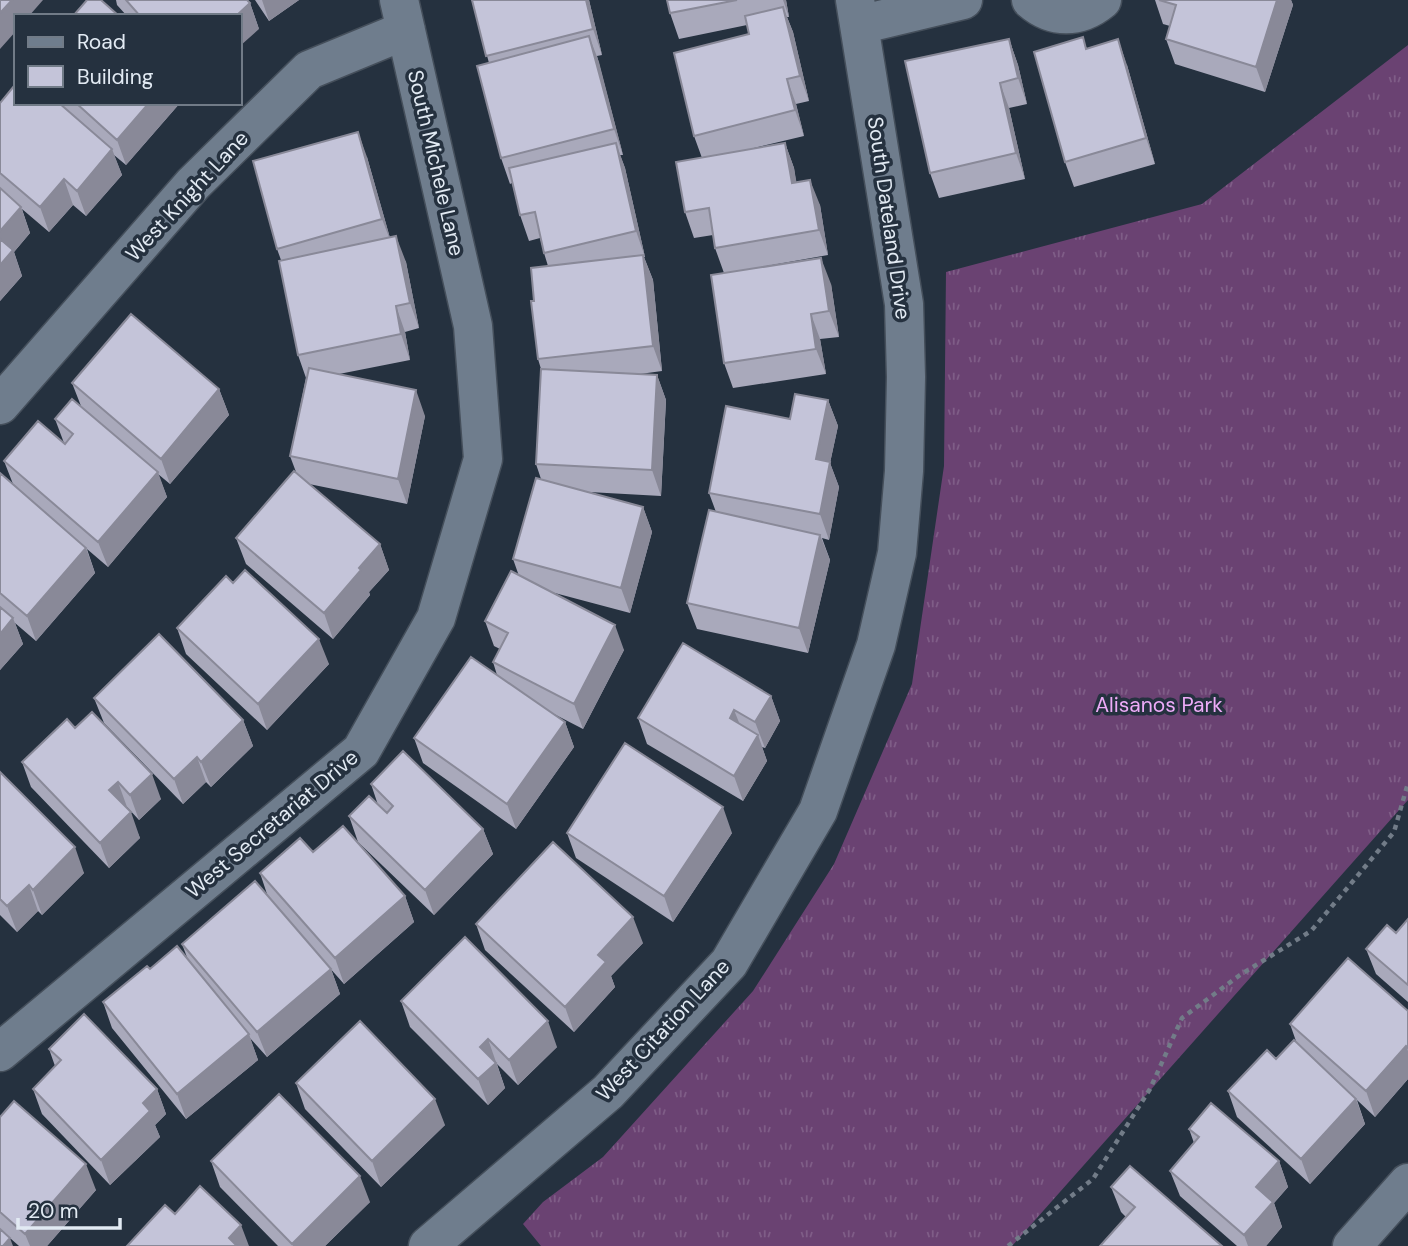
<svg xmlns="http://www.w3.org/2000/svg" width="1408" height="1246" font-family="'DM Sans',sans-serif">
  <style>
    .grass { fill: url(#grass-tufts) }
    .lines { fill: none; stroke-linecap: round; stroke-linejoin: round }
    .minor-casing { stroke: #454f5b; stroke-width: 41 }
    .path { stroke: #727c88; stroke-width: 4.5; stroke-dasharray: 5 5; stroke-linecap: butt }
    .minor { stroke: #6f7d8d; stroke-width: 38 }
    .wall { fill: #a9a9bb }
    .shaded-wall { fill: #898998 }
    .building { fill: #c4c4d9; stroke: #898998; stroke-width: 2 }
    .labels { text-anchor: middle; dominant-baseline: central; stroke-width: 7; stroke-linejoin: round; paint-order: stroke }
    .street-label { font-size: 21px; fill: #e2eaf3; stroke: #25313f }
    .park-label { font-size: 21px; fill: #eeacf9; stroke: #25313f }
  </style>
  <defs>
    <pattern id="grass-tufts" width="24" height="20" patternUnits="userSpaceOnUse" patternTransform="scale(1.75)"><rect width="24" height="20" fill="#6a4272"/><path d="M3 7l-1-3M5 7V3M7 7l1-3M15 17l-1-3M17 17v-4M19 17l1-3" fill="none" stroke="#7f5d87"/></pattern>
  </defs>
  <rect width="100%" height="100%" fill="#25313f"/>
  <path class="grass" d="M 1408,45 L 1408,800 L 1012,1246 L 541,1246 L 523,1224 L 543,1202 L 603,1157 L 753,991 L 834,864 L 912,684 L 944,466 L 946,272 L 1202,204 Z"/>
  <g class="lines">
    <defs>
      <path id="minor" d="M 1031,0 C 1053,19 1079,19 1102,0
        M 859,25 L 963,0
        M 0,405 L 193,184 L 309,70 L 406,30
        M 0,1052 L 361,751 L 436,618 L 483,459 L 473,326 L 399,0
        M 428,1246 L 608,1092 L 729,963 L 818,811 L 876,645 L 897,553 L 904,471 L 906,377 L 904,304 L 855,0
        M 1352,1246 L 1408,1183"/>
    </defs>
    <use href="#minor" class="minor-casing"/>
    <path class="path" d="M 1008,1246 L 1093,1179 L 1150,1089 L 1182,1018 L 1240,975 L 1311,931 L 1349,886 L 1394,832 L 1408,783"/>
    <use href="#minor" class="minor"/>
  </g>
  <path class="wall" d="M 116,0 L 247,0 L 250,3 L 259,29 L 240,16 L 127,16 L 117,5 Z
    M 255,0 L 299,0 L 269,21 Z
    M 472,0 L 589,0 L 602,55 L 597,56 L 623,155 L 620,155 L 625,168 L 645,257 L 644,257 L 653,280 L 662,371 L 640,374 L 657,375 L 666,400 L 661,496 L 589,492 L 643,507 L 652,532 L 630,613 L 551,592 L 624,650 L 583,729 L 552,713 L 565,722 L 574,747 L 516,829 L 423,763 L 414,738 L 497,675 L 493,662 L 500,649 L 494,646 L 485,621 L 519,576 L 513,559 L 541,479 L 536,464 L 541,369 L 538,359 L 534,301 L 548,266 L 544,253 L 540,238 L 529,241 L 520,215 L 512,183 L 510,184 L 501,158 L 489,63 Z
    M 667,0 L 786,0 L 789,17 L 787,17 L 793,32 L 809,101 L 796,104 L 804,136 L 754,148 L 785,143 L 794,168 L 796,182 L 820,205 L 828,255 L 744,270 L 831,284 L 839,337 L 820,339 L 826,374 L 733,388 L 724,363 L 724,273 L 715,248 L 713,235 L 694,238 L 685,212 L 702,158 L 694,136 L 749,34 L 747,25 L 679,39 L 670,13 Z
    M 1155,0 L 1291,0 L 1293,5 L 1265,92 L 1175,64 L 1166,39 L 1170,26 L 1163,24 Z
    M 1009,39 L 1018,65 L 1027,104 L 1009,108 L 1025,179 L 939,198 L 930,173 Z
    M 1087,49 L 1127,65 L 1155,164 L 1074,187 L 1065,162 Z
    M 0,103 L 180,103 L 126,165 L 114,155 L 122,175 L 86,216 L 73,205 L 49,232 L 22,209 L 30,233 L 14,252 L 22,276 L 0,301 Z
    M 367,157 L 390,238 L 406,262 L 419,328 L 405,332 L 410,360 L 339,374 L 425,416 L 407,504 L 309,484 L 380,544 L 389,570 L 369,592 L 370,595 L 333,639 L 246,564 L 236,538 L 296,472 L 290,456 L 306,378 L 298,355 L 281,260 L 277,249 Z
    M 72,383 L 219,389 L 229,415 L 170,484 L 158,474 L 167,497 L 108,567 L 87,549 L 95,573 L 36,641 L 15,623 L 23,644 L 0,670 L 0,473 L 13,484 L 4,461 L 64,443 L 55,419 L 81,406 Z
    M 828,400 L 838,426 L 830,463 L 839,487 L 829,540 L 822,538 L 830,560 L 808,653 L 697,629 L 687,603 L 716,512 L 709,493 L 790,419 Z
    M 233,583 L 329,664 L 267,730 L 186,654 L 177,628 Z
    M 771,696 L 780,721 L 765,748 L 762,747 L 767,761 L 743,801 L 647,744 L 638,718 Z
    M 94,698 L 243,720 L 253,746 L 211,787 L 206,782 L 183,804 L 104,723 Z
    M 75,728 L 161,799 L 139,820 L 127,807 L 126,808 L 140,838 L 109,868 L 31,787 L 22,762 Z
    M 0,772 L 84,873 L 42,915 L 38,911 L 17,932 L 0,915 Z
    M 371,784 L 483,829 L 493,854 L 434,915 L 358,842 L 349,816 L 378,805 Z
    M 567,833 L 732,833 L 673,922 L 576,858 Z
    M 313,852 L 405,896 L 414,922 L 344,984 L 304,939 L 331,969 L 340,994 L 267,1057 L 250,1038 L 258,1060 L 186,1119 L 112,1028 L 103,1002 L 188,960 L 182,944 L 268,897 L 260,873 Z
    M 1408,919 L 1408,1002 L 1376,974 L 1366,949 L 1396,933 Z
    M 476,924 L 643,943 L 611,976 L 615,987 L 574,1032 L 485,950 Z
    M 401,1001 L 557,1047 L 518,1085 L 497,1064 L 505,1088 L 488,1105 L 410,1027 Z
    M 1408,1011 L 1408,1079 L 1375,1117 L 1357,1100 L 1365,1124 L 1310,1184 L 1237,1117 L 1228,1091 L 1297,1044 L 1290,1024 Z
    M 49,1049 L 157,1089 L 166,1114 L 155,1125 L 160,1137 L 110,1185 L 42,1114 L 33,1089 L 55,1066 Z
    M 296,1083 L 445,1125 L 381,1187 L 305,1109 Z
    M 0,1117 L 96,1190 L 47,1246 L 19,1246 L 10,1238 L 0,1246 Z
    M 1189,1129 L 1279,1161 L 1288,1187 L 1274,1203 L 1282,1227 L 1266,1246 L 1237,1246 L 1180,1196 L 1170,1171 L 1194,1143 Z
    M 211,1161 L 370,1202 L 325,1246 L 278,1246 L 220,1187 Z
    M 1111,1187 L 1222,1246 L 1126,1217 L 1121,1212 Z"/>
  <path class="shaded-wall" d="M 12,0 L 43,0 L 29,16 L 16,16 L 16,31 L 0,49 L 0,13 Z
    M 262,0 L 299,0 L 269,21 Z
    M 586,0 L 589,0 L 602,55 L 593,29 Z
    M 783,0 L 786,0 L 789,17 Z
    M 1277,0 L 1291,0 L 1293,5 L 1265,92 L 1256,67 Z
    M 250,3 L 259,29 L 240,46 L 240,16 L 236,16 Z
    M 783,7 L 793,32 L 809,101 L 800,76 Z
    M 589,36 L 599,62 L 623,155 L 614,129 Z
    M 1009,39 L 1018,65 L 1027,104 L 1018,78 Z
    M 1118,39 L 1127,65 L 1155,164 L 1146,138 Z
    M 787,79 L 796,104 L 804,136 L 795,110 Z
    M 1000,83 L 1009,108 L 1025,179 L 1016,153 Z
    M 149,103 L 180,103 L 126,165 L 117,140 Z
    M 358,132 L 367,157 L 392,245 L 382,219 Z
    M 616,143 L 625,168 L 645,257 L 636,231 Z
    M 785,143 L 794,168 L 801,208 L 792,183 Z
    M 112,149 L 122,175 L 86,216 L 77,191 Z
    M 64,179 L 73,205 L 49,232 L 40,207 Z
    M 810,180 L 820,205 L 828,255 L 819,230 Z
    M 21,207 L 30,233 L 14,252 L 22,276 L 0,301 L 0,231 Z
    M 396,236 L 406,262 L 419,328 L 410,303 Z
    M 643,255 L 653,280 L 662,371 L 653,346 Z
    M 821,258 L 831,284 L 839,337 L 829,311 Z
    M 396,306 L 405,332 L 410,360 L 401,334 Z
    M 811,314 L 820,339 L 826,374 L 816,349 Z
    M 657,375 L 666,400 L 661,496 L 652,470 Z
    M 219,389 L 229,415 L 170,484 L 161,459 Z
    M 416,390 L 425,416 L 407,504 L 398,479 Z
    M 828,400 L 838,426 L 830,463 L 839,487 L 829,540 L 820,514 L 816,459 Z
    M 158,472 L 167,497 L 108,567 L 98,542 Z
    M 643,507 L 652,532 L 630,613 L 621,588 Z
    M 820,535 L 830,560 L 808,653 L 799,628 Z
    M 380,544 L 389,570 L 369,592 L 370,595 L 333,639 L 324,613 L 359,568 Z
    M 86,548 L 95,573 L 36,641 L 27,616 Z
    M 13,618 L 23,644 L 0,670 L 0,634 Z
    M 615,625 L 624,650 L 583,729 L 574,704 Z
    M 319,639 L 329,664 L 267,730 L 258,704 Z
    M 771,696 L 780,721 L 765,748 L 755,722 Z
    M 734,710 L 744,735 L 730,718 Z
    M 243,720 L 253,746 L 211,787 L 201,762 Z
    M 565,722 L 574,747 L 516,829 L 507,804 Z
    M 758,735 L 767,761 L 743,801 L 734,776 Z
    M 197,757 L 206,782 L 183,804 L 174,779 Z
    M 152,774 L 161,799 L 139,820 L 130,795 Z
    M 118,782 L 127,807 L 118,816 L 109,790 Z
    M 723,807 L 732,833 L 673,922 L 664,896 Z
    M 131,812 L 140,838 L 109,868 L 100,843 Z
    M 483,829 L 493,854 L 434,915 L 425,890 Z
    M 75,847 L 84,873 L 42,915 L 33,890 Z
    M 29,885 L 38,911 L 17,932 L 7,906 Z
    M 405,896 L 414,922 L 344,984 L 335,958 Z
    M 633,917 L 643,943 L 611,976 L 615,987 L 574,1032 L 565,1007 L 598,955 Z
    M 331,969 L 340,994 L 267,1057 L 257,1032 Z
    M 548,1021 L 557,1047 L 518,1085 L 509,1060 Z
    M 249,1034 L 258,1060 L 186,1119 L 177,1094 Z
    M 488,1039 L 505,1088 L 488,1105 L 478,1079 L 480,1047 Z
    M 1406,1046 L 1408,1051 L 1408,1079 L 1375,1117 L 1366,1091 Z
    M 157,1089 L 166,1114 L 155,1125 L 160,1137 L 110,1185 L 101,1160 L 143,1103 Z
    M 435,1099 L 445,1125 L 381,1187 L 372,1161 Z
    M 1356,1099 L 1365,1124 L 1310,1184 L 1301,1159 Z
    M 1279,1161 L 1288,1187 L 1274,1203 L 1282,1227 L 1266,1246 L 1248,1246 L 1244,1235 L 1256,1187 Z
    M 86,1164 L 96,1190 L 47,1246 L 30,1246 L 25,1234 Z
    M 360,1176 L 370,1202 L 325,1246 L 293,1246 L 292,1244 Z
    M 241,1225 L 249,1246 L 232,1246 L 229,1238 Z
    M 10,1238 L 13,1246 L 3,1246 Z"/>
  <path class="building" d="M 0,0 L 12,0 L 0,13 Z
    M 87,0 L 101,0 L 119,16 L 73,16 Z
    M 126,0 L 247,0 L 250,3 L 236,16 L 140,16 Z
    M 472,0 L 586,0 L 593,29 L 486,56 Z
    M 667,0 L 737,0 L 670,13 Z
    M 1159,0 L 1277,0 L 1256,67 L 1166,39 L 1176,5 Z
    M 783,7 L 800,76 L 787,79 L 795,110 L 694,136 L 674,53 L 749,34 L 745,16 Z
    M 589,36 L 614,129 L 501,158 L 477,66 Z
    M 1083,37 L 1086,49 L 1118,39 L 1146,138 L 1065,162 L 1034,52 Z
    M 1009,39 L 1018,78 L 1000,83 L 1016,153 L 930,173 L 905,61 Z
    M 14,86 L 16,87 L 16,103 L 59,103 L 112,149 L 77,191 L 64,179 L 40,207 L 0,173 L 0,103 Z
    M 76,103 L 149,103 L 117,140 Z
    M 358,132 L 382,219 L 277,249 L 253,161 Z
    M 616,143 L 636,231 L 544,253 L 535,212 L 520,215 L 509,168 Z
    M 785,143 L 792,183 L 810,180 L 819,230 L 715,248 L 709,208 L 685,212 L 676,162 Z
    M 0,188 L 21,207 L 0,231 Z
    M 396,236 L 410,303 L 396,306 L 401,334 L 298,355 L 279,261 Z
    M 0,239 L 13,250 L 0,265 Z
    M 643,255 L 653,346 L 538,359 L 531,301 L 534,301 L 531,268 Z
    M 821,258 L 829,311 L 811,314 L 816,349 L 724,363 L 711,275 Z
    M 131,314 L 219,389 L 161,459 L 72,383 Z
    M 309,368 L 416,390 L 398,479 L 290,456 Z
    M 541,369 L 657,375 L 652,470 L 536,464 Z
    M 795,394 L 828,400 L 816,459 L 830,462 L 820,514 L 709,493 L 726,406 L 790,419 Z
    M 72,399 L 158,472 L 98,542 L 4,461 L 38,421 L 65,444 L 73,434 L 55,419 Z
    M 294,471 L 380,544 L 359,568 L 361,570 L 324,613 L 236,538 Z
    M 0,473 L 86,548 L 27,616 L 0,593 Z
    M 536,478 L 643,507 L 621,588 L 513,559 Z
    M 709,510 L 820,535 L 799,628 L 687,603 Z
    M 245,570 L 319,639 L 258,704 L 177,628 L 226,576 L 233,583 Z
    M 511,571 L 615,625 L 574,704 L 493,662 L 508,633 L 485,621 Z
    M 0,607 L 13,618 L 0,634 Z
    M 159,634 L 243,720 L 201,762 L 197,757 L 174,779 L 94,698 Z
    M 683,643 L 771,696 L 755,722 L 734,710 L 730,718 L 758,735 L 734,776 L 638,718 Z
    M 471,657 L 565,722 L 507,804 L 414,738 Z
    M 92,712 L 152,774 L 130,795 L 118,782 L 109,790 L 131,812 L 100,843 L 22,762 L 67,719 L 75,728 Z
    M 625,743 L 723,807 L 664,896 L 567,833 Z
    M 403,751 L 483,829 L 425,890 L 349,816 L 369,796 L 387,813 L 393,806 L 371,784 Z
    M 0,772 L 75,847 L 33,890 L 29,885 L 7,906 L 0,899 Z
    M 343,826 L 405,896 L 335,958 L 260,873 L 300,838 L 313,852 Z
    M 553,842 L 633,917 L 598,955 L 606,962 L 565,1007 L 476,924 Z
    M 255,881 L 331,969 L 257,1032 L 182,944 Z
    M 1408,919 L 1408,985 L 1366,949 L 1387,925 L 1396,933 Z
    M 465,937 L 548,1021 L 509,1060 L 488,1039 L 480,1047 L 496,1063 L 478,1079 L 401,1001 Z
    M 177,946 L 249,1034 L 177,1094 L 103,1002 L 147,966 L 150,969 Z
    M 1348,958 L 1408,1011 L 1408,1048 L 1406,1046 L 1366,1091 L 1290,1024 Z
    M 84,1014 L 157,1089 L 143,1103 L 150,1111 L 101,1160 L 33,1089 L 61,1060 L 49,1049 Z
    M 360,1021 L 435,1099 L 372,1161 L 296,1083 Z
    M 1294,1040 L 1356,1099 L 1301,1159 L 1228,1091 L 1267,1050 L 1276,1059 Z
    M 279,1094 L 360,1176 L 292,1244 L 211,1161 Z
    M 14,1101 L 86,1164 L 25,1234 L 0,1212 L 0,1117 Z
    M 1211,1103 L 1279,1161 L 1256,1187 L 1273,1202 L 1244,1235 L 1170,1171 L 1199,1137 L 1189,1129 Z
    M 1130,1166 L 1222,1246 L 1100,1246 L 1135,1207 L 1111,1187 Z
    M 200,1186 L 241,1225 L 229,1238 L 237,1246 L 127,1246 L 165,1205 L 175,1214 Z
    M 0,1229 L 10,1238 L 3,1246 L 0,1246 Z"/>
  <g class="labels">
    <g class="street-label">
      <text transform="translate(436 163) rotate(77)">South Michele Lane</text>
      <text transform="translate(187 196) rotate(-47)">West Knight Lane</text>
      <text transform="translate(889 218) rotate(82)">South Dateland Drive</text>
      <text transform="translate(272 824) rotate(-40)">West Secretariat Drive</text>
      <text transform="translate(663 1030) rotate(-47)">West Citation Lane</text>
    </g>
    <g class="park-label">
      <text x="1159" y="705">Alisanos Park</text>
    </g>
  </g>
  <rect x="14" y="14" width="228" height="91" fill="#25313f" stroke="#717b87" stroke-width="2"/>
  <rect x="28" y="37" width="35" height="10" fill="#6f7d8d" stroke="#717b87" stroke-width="2"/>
  <text x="77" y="49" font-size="21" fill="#e2eaf3">Road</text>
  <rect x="28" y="66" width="35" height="21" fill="#c4c4d9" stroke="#717b87" stroke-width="2"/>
  <text x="77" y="84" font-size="21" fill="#e2eaf3">Building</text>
  <path d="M18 1218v10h102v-10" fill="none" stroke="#e2eaf3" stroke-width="3.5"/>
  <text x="28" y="1218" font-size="21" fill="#e2eaf3" stroke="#25313f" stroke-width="5" paint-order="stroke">20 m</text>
</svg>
